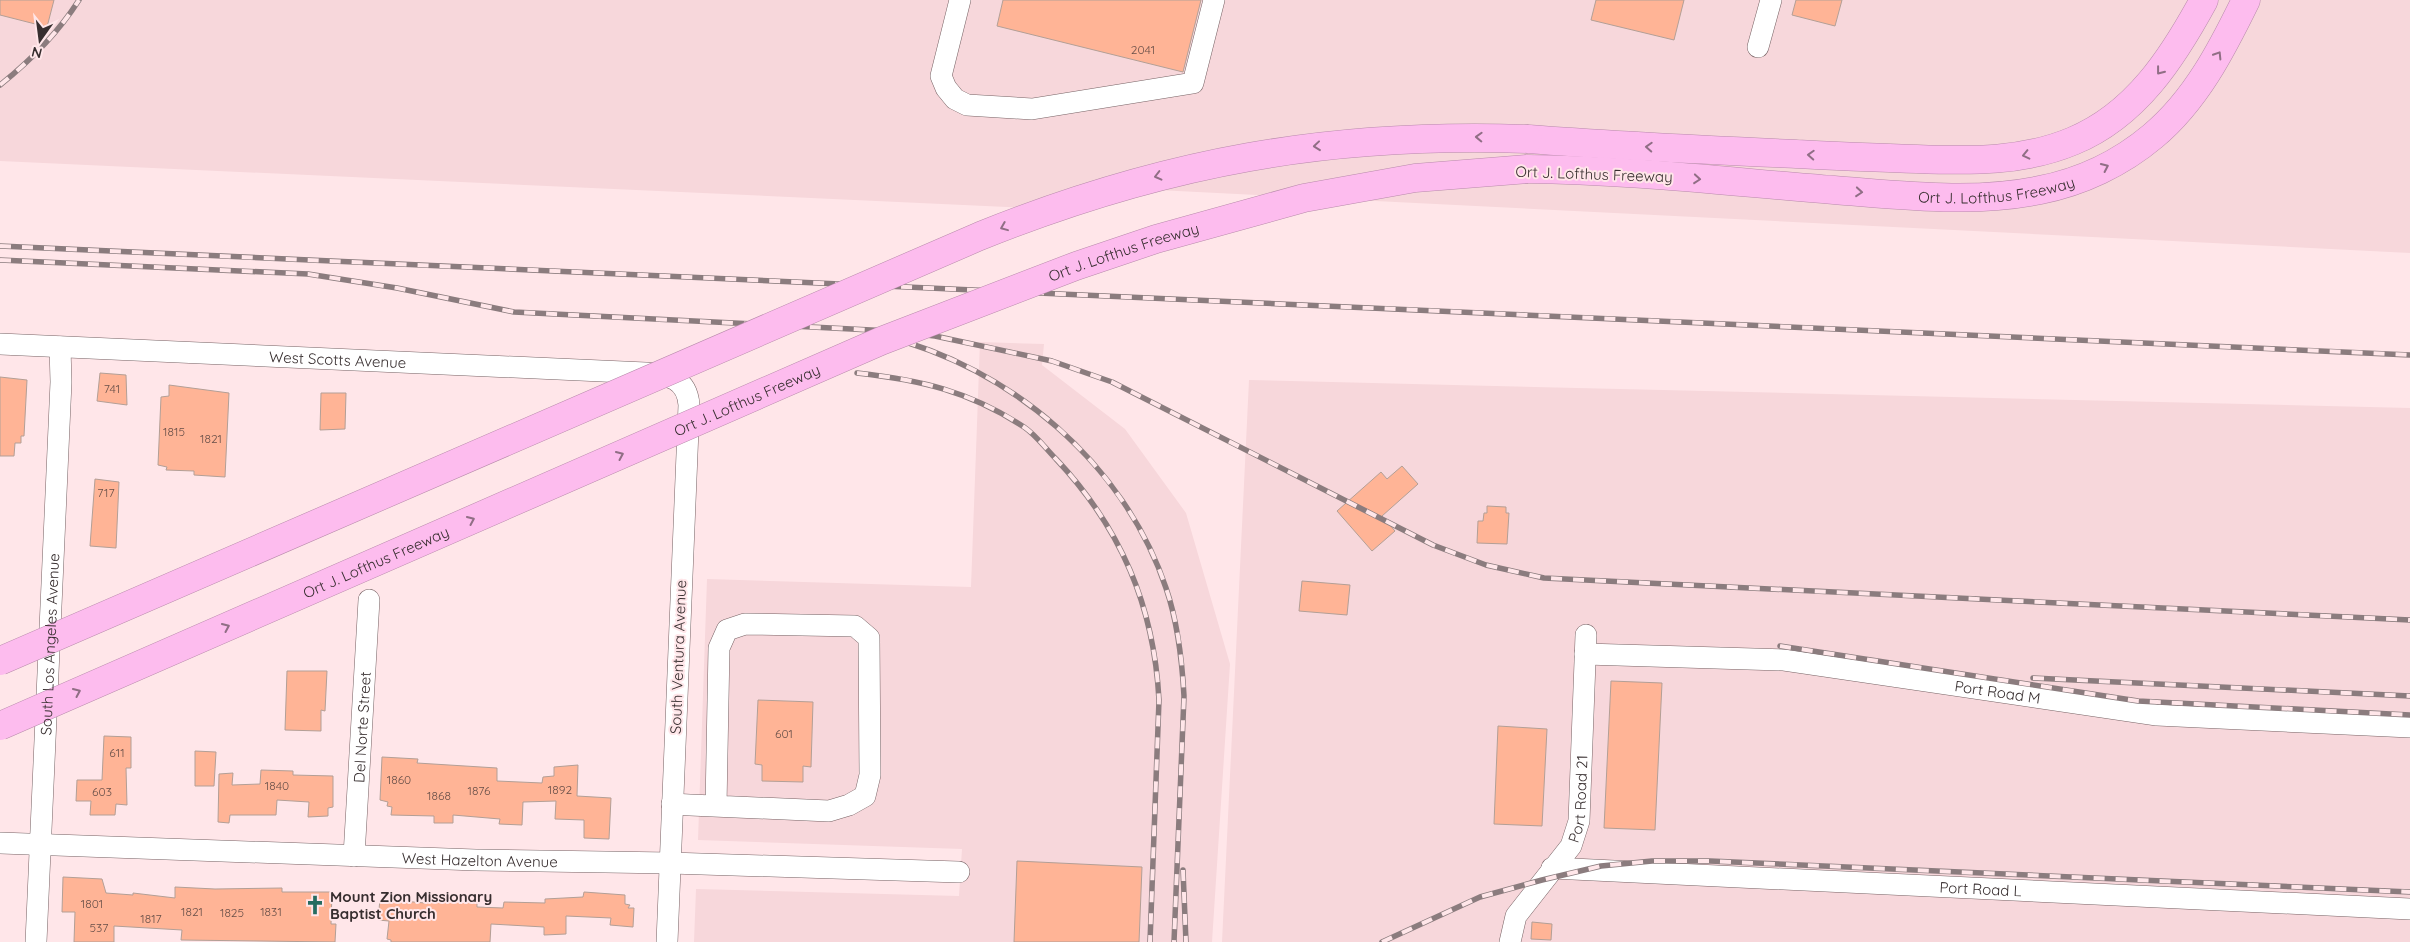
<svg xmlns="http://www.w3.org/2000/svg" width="2410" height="942" font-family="Quicksand,sans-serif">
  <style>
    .built { fill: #f7d7db }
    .building { fill: #ffb496; stroke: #b39f96 }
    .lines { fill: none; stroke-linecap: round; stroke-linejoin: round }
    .minor-casing { stroke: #776365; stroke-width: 22 }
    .highway-casing { stroke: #b88aab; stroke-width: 29 }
    .minor { stroke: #fff; stroke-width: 21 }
    .highway { stroke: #fdbcee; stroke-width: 28 }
    .rail-casing { stroke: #8b7c7e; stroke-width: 5.5 }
    .rail { stroke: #ffe6e9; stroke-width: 4; stroke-dasharray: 11; stroke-linecap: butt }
    .highway-bridge-casing { stroke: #b88aab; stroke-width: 29; stroke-linecap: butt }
    .highway-bridge { stroke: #fdbcee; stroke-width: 28 }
    .oneway { stroke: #906e85 }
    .labels { text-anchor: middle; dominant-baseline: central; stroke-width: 4; stroke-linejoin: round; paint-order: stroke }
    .number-label { font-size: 12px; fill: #695049 }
    .street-label { font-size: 15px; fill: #372e2f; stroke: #ffe6e9 }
    .poi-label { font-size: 15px; font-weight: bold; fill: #372e2f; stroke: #ffe6e9; text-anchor: start }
  </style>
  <rect width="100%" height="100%" fill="#ffe6e9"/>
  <path class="built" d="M 0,0 L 2410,0 L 2410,253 L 1078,186 L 1075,210 L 0,161 Z
    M 980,342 L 1044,344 L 1042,365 L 1125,429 L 1186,513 L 1230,664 L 1212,942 L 694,942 L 696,889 L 959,896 L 962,849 L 698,840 L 707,579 L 971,587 Z
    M 1249,380 L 2410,408 L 2410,942 L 1222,942 Z"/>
  <path class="building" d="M 0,0 L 54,0 L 47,27 L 0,15 Z
    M 1003,0 L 1201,0 L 1183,72 L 997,26 Z
    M 1596,0 L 1684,0 L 1674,40 L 1591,20 Z
    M 1796,0 L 1842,0 L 1835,26 L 1792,15 Z
    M 100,373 L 126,375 L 127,405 L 97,401 Z
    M 0,377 L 27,380 L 24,436 L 21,436 L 21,443 L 15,443 L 14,456 L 0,456 Z
    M 169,385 L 229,393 L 225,477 L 194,475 L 194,471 L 166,470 L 167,467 L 158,465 L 161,397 L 169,396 Z
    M 321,393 L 346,393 L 345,429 L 320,430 Z
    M 1402,466 L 1418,484 L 1382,516 L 1395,531 L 1372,551 L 1337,511 L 1381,472 L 1387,479 Z
    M 95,479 L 119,482 L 116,548 L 90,546 Z
    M 1487,506 L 1506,507 L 1506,513 L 1509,513 L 1507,544 L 1477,543 L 1478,521 L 1483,521 L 1484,513 L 1487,513 Z
    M 1302,581 L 1350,585 L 1347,615 L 1299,611 Z
    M 287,671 L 327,671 L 325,711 L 321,710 L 321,731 L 285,730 Z
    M 1611,681 L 1662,683 L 1655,830 L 1604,828 Z
    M 758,700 L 813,702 L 811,767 L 803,766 L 803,782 L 762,781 L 762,765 L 755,764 Z
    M 1498,726 L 1547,729 L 1542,826 L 1494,824 Z
    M 104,736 L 131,737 L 131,768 L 126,768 L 127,805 L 116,804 L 115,815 L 90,815 L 91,801 L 76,801 L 77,780 L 102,780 Z
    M 195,751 L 216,752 L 214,786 L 195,786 Z
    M 382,757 L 418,759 L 417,763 L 497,768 L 497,781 L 542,783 L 543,777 L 554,776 L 554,767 L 578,765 L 577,796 L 611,798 L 609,839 L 584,838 L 584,820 L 555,819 L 556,801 L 523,802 L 522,825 L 499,824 L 500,819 L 453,815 L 453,823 L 434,823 L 434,816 L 391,815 L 392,807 L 387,806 L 388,802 L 380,800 Z
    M 261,770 L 293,771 L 293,775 L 333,776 L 333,807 L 328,808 L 328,816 L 308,817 L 309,802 L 277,800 L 276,815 L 230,815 L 229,823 L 218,822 L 219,774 L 233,773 L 232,785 L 260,784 Z
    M 1017,861 L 1142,867 L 1139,942 L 1014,942 Z
    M 63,877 L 102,879 L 106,893 L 133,895 L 133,893 L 175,898 L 175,887 L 215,889 L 282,888 L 282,892 L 332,892 L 331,924 L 336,924 L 335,942 L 181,940 L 182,930 L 114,926 L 114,942 L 74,942 L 75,912 L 62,912 Z
    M 584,892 L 625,895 L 625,904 L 630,905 L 628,908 L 634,908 L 633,927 L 610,925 L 611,918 L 566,916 L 566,934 L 544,935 L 544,927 L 491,924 L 490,942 L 391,942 L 391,940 L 387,939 L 389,921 L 378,920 L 380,899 L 425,903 L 426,894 L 477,896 L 477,907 L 503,908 L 504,902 L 545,903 L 545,899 L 583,897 Z
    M 1532,922 L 1552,924 L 1551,940 L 1531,939 Z"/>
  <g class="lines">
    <defs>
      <g id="minor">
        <path d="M 960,0 L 941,76 L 946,88 L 955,99 L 967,105 L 1032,109 L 1193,83 L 1214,0"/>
        <path d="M 1758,47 L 1771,0"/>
        <path id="s1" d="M 0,344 L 646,373 C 668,375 687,378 689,405 L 667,942"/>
        <path id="s2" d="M 1585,654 L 1784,660 L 2157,715 L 2410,727"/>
        <path d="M 672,804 L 690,805 L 829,811 L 849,805 L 865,796 L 870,775 L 869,638 L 855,626 L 745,624 L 727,630 L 719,648 L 716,806"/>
        <path id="s3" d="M 0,843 L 476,860 L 670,863 L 959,872"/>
        <path id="s4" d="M 354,856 L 369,600"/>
        <path id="s5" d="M 1552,868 L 2410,909"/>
        <path id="s6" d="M 36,942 L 61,382 L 60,347"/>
        <path id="s7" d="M 1510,942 L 1516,916 L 1571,846 L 1579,821 L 1586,635"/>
      </g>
      <g id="highway">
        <path d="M 1528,139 C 1617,146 1707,150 1796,154 C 1837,156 1877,158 1917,159 C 1971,161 2023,162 2073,141 C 2136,115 2173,57 2204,0"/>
        <path id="s8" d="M 1527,169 C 1629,170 1732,182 1834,190 C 1901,195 1974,204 2040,190 C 2081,182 2121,163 2153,136 C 2196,100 2222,49 2246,0"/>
      </g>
    </defs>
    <use href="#minor" class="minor-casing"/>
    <use href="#highway" class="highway-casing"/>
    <use href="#minor" class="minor"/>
    <use href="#highway" class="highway"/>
    <defs>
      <path id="rail" d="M 0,85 C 30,61 58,33 79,0
        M 0,246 L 2410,355
        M 0,260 L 308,274 L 397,288 L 514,312 L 891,331 L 935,336 L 1052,361 L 1112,382 L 1433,545 L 1486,565 L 1544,578 L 2410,620
        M 884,336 C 1010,367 1124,463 1166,588 C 1178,623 1182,659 1184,696 L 1174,942
        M 857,373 C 921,380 969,391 1024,427 C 1036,435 1046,449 1056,459 C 1121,528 1154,606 1159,700 L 1150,942
        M 1780,646 L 2138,701 L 2410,715
        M 2033,678 L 2410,696
        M 1183,870 L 1186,942
        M 1382,942 L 1480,897 L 1542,880 L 1601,866 L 1652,861 L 1710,861 L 2410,892"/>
    </defs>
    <use href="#rail" class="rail-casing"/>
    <use href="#rail" class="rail"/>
    <defs>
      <g id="highway-bridge">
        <path d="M 0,661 L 980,236 C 1164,162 1330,132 1528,139"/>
        <path id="s9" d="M 0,726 L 881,341 L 1076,266 L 1156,239 L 1304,198 L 1415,178 L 1527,169"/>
      </g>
    </defs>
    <use href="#highway-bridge" class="highway-bridge-casing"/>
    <use href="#highway-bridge" class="highway-bridge"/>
  </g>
  <defs><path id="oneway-chevron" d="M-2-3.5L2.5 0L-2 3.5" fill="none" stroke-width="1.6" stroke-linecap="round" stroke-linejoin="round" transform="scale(1.25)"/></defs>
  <g class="oneway">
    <use href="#oneway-chevron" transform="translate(2218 55) rotate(-58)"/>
    <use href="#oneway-chevron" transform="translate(2160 71) rotate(128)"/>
    <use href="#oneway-chevron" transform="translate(1479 137) rotate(-178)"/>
    <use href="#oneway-chevron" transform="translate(1317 146) rotate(174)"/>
    <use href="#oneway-chevron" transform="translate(1649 147) rotate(-177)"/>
    <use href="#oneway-chevron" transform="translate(1811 155) rotate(-177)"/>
    <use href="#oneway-chevron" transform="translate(2026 155) rotate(167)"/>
    <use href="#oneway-chevron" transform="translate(2105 167) rotate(-25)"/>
    <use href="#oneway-chevron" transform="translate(1158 176) rotate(166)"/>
    <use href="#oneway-chevron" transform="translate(1697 179) rotate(5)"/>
    <use href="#oneway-chevron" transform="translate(1859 192) rotate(5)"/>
    <use href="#oneway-chevron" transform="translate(1004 227) rotate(158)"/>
    <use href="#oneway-chevron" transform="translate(620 455) rotate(-24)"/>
    <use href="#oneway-chevron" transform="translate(471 520) rotate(-24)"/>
    <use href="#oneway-chevron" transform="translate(226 627) rotate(-24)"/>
    <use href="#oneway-chevron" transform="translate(77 692) rotate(-24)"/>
  </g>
  <defs>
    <symbol id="church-bare" viewBox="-9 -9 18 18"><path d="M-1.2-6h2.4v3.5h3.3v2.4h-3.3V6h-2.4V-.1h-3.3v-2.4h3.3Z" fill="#256c60" stroke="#ffe6e9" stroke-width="2.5" paint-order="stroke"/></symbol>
  </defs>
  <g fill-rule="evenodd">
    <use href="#church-bare" x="301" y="891" width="28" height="28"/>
  </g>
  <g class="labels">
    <g class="number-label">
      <text x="1143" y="49">2041</text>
      <text x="112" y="388">741</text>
      <text x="174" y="431">1815</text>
      <text x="211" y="438">1821</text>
      <text x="106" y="492">717</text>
      <text x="784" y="733">601</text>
      <text x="117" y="752">611</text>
      <text x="399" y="779">1860</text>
      <text x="277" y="785">1840</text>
      <text x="560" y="789">1892</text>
      <text x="479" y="790">1876</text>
      <text x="102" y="791">603</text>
      <text x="439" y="795">1868</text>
      <text x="92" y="903">1801</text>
      <text x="192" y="911">1821</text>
      <text x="271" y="911">1831</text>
      <text x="232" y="912">1825</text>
      <text x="151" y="918">1817</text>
      <text x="99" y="927">537</text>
    </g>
    <g class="street-label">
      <text transform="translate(1594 174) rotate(2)">Ort J. Lofthus Freeway</text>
      <text stroke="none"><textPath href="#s8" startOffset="471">Ort J. Lofthus Freeway</textPath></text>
      <text stroke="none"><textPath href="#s9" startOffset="1220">Ort J. Lofthus Freeway</textPath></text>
      <text stroke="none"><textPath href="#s1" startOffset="338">West Scotts Avenue</textPath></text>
      <text stroke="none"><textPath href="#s9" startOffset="815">Ort J. Lofthus Freeway</textPath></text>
      <text stroke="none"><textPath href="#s9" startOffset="410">Ort J. Lofthus Freeway</textPath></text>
      <text stroke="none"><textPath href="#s6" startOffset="298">South Los Angeles Avenue</textPath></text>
      <text transform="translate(678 657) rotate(-88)">South Ventura Avenue</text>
      <text stroke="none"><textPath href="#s2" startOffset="415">Port Road M</textPath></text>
      <text stroke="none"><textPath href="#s4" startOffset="129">Del Norte Street</textPath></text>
      <text stroke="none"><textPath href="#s7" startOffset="164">Port Road 21</textPath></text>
      <text stroke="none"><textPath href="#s3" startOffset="480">West Hazelton Avenue</textPath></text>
      <text stroke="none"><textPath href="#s5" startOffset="429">Port Road L</textPath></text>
    </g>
    <g class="poi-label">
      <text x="330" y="896">Mount Zion Missionary<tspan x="330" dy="17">Baptist Church</tspan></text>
    </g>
  </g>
  <g transform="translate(40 40) rotate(194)" stroke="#ffe6e9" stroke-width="4" paint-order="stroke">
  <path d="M0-4L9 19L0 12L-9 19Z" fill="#372e2f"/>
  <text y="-8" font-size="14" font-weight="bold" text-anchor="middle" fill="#372e2f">N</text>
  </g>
</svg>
